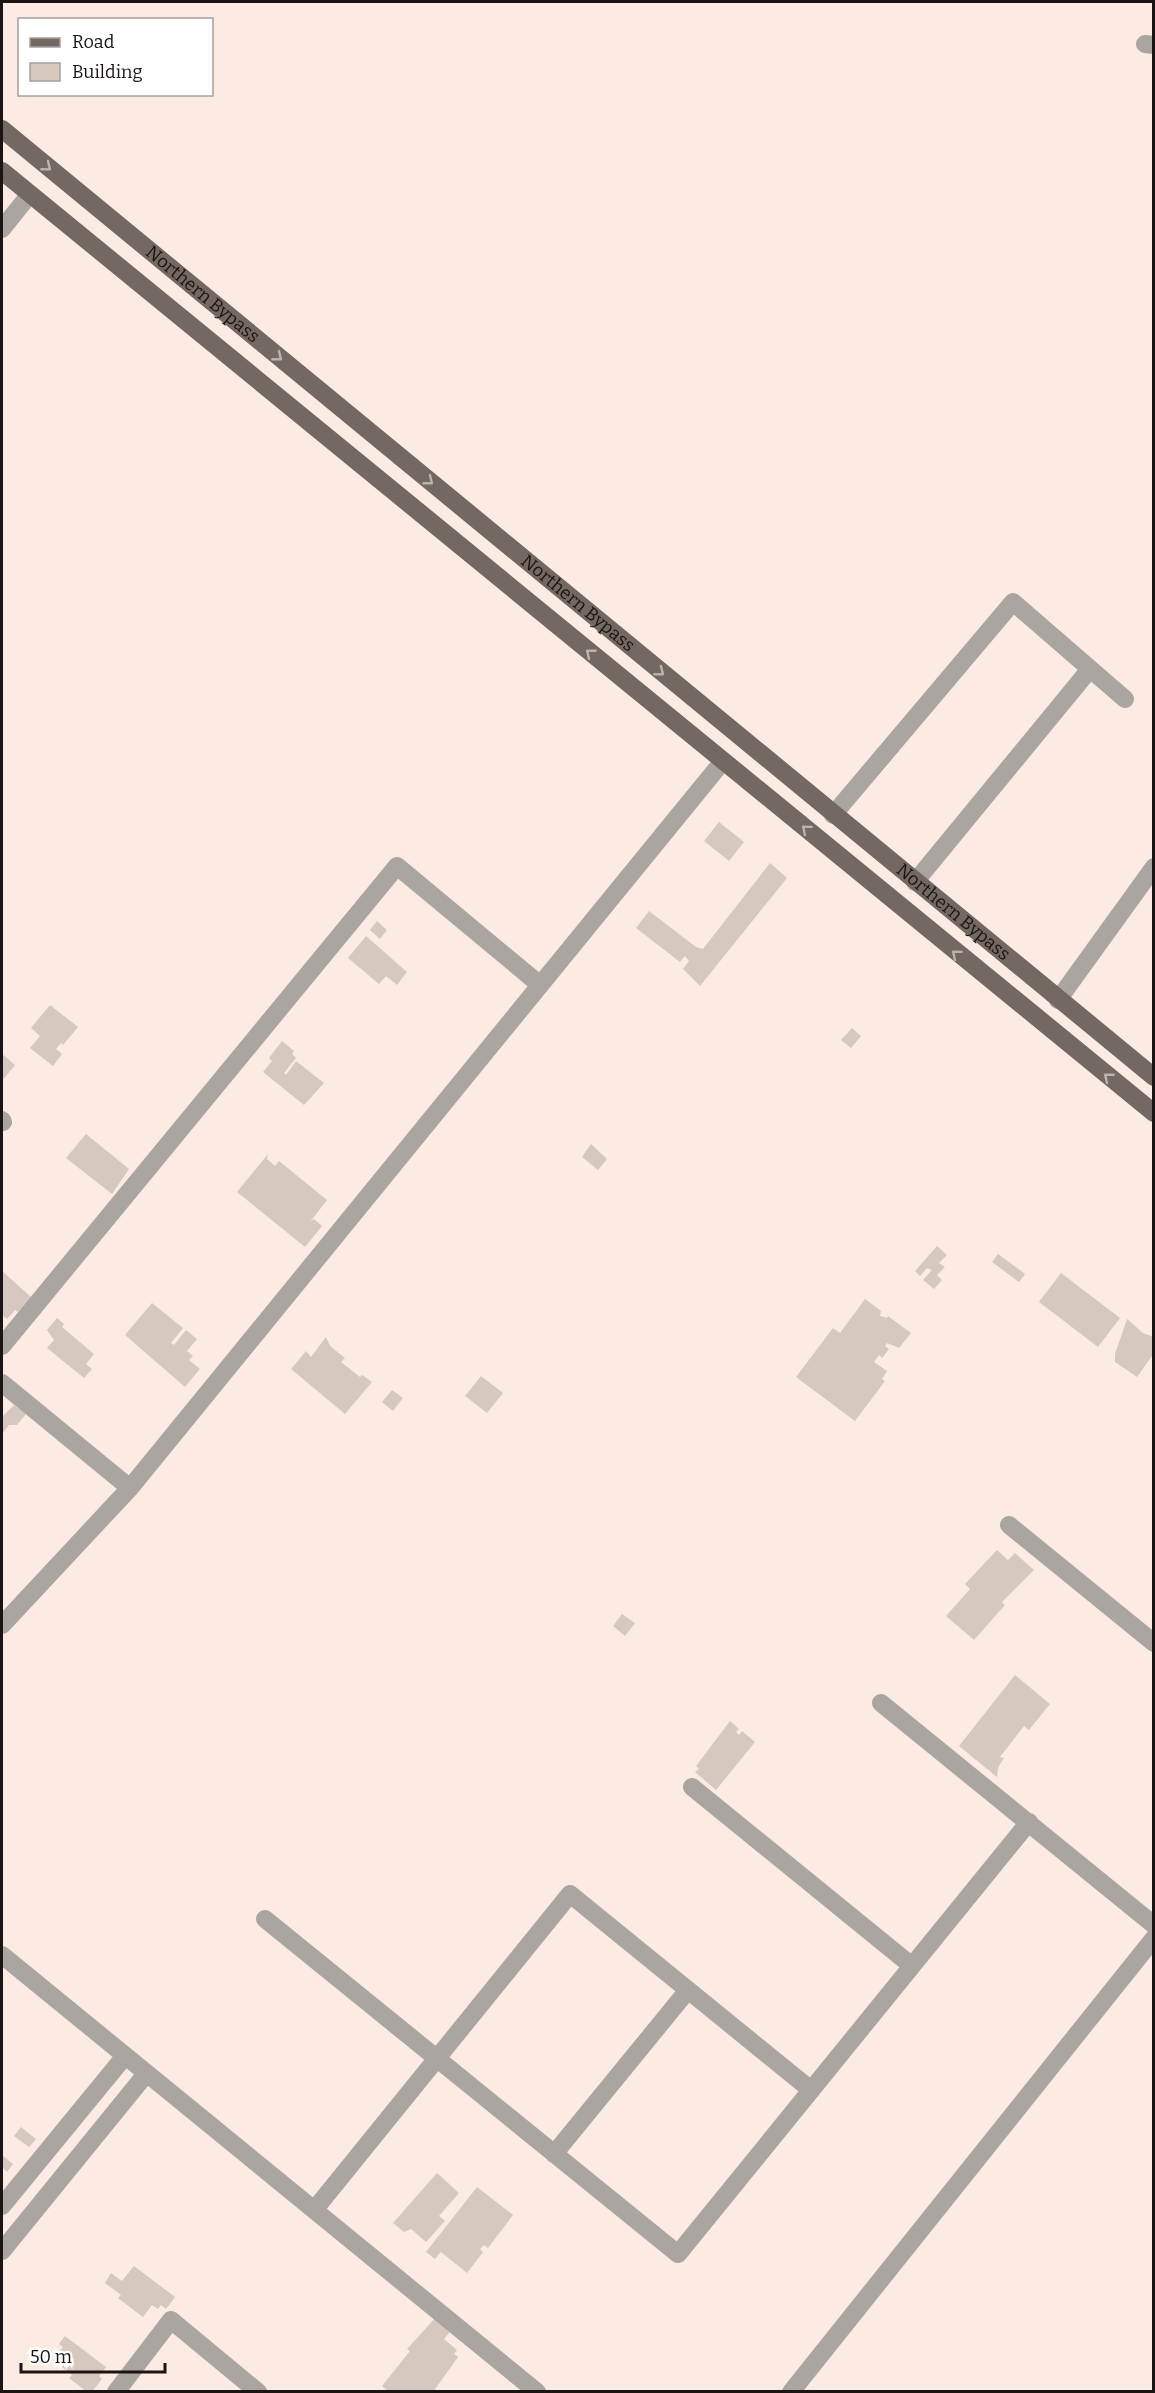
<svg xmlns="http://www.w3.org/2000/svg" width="1155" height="2393" font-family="Bitter,serif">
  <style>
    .building { fill: #d6c7bf }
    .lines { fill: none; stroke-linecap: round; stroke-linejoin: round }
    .minor { stroke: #aba5a1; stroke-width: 18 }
    .primary { stroke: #736862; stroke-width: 18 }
    .oneway { stroke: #b9b4b0 }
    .labels { text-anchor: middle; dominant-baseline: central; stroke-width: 5; stroke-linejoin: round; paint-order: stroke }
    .street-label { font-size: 18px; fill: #1a1412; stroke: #fff }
  </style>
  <rect width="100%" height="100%" fill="#fbebe3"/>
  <path class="building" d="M 719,822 L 744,842 L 729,861 L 704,841 Z
    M 770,863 L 787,878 L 700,986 L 683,969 L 689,961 L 685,956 L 680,962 L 636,928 L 649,911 L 696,947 L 703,949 Z
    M 377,921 L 387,930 L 380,939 L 370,930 Z
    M 366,936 L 407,972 L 397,985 L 386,976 L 379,984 L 348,958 Z
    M 50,1005 L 78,1027 L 63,1045 L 61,1043 L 56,1049 L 62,1054 L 53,1066 L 30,1048 L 40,1036 L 31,1028 Z
    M 852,1028 L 861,1036 L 851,1048 L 841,1040 Z
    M 282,1041 L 294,1051 L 292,1054 L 296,1058 L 284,1073 L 286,1075 L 296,1061 L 324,1083 L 304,1105 L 263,1072 L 272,1061 L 269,1058 Z
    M 2,1054 L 15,1065 L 2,1081 Z
    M 86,1134 L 129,1169 L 112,1194 L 66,1158 Z
    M 591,1144 L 607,1159 L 598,1170 L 582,1157 Z
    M 268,1154 L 267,1159 L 275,1166 L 279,1161 L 327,1200 L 310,1222 L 314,1219 L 322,1226 L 305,1247 L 237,1192 Z
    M 937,1246 L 947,1255 L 939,1263 L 945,1267 L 937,1275 L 942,1280 L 934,1289 L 923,1280 L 932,1270 L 927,1268 L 920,1276 L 915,1271 Z
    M 998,1254 L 1025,1274 L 1019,1282 L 992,1262 Z
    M 2,1271 L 31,1297 L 18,1312 L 15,1310 L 7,1319 L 2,1315 Z
    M 1061,1273 L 1120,1318 L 1098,1347 L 1039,1302 Z
    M 865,1299 L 881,1311 L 880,1316 L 887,1318 L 888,1316 L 911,1333 L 899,1348 L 887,1343 L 885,1346 L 889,1349 L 882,1358 L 879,1355 L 874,1362 L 887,1371 L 882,1379 L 885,1381 L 855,1421 L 796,1377 L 833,1328 L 840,1333 Z
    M 152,1303 L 183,1328 L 171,1343 L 174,1345 L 186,1330 L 197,1339 L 187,1351 L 193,1356 L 189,1360 L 200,1369 L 185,1387 L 125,1335 Z
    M 57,1318 L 64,1324 L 62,1327 L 94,1354 L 86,1364 L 92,1369 L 84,1378 L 47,1348 L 54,1340 L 47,1330 Z
    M 1127,1319 L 1143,1333 L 1154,1337 L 1154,1353 L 1137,1377 L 1115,1362 L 1115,1354 Z
    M 326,1337 L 330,1346 L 345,1358 L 341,1362 L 360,1377 L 362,1375 L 372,1382 L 345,1414 L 291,1369 L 306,1351 L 311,1357 Z
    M 481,1376 L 503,1393 L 487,1413 L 465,1396 Z
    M 392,1390 L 403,1398 L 393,1411 L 382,1402 Z
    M 14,1405 L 26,1414 L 17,1425 L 9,1425 L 2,1434 L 2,1417 Z
    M 997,1550 L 1008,1560 L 1015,1553 L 1034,1570 L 1002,1602 L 1005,1605 L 974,1640 L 946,1616 L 970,1589 L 965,1584 Z
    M 622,1614 L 635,1623 L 625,1636 L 613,1626 Z
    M 1015,1675 L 1050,1704 L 1029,1730 L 1024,1726 L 1000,1757 L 1004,1758 L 998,1768 L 997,1777 L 959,1746 Z
    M 730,1721 L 739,1729 L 736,1732 L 739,1735 L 742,1731 L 755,1742 L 716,1790 L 695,1772 L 699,1769 L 696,1766 Z
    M 21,2127 L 36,2139 L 29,2147 L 14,2136 Z
    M 2,2155 L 13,2164 L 7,2172 L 2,2167 Z
    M 437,2173 L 459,2193 L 439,2216 L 445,2221 L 426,2242 L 411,2229 L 404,2232 L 393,2223 Z
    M 477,2187 L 513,2215 L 488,2248 L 484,2245 L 480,2249 L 483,2252 L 467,2273 L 441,2252 L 435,2259 L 426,2252 Z
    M 134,2266 L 175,2297 L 166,2309 L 161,2305 L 158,2309 L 152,2305 L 143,2317 L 118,2298 L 121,2295 L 105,2283 L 111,2273 L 122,2281 Z
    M 437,2316 L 452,2329 L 444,2339 L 457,2350 L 454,2354 L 458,2357 L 433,2392 L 389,2392 L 382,2386 L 410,2351 L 407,2349 Z
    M 65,2336 L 106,2367 L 99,2376 L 102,2379 L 92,2392 L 87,2392 L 69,2378 L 72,2375 L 53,2360 L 63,2347 L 59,2344 Z"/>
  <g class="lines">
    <path class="minor" d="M 1145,44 L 1154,45
      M 2,229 L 30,194
      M 833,815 L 1013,602 L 1125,699
      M 915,882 L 1090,669
      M 1058,1000 L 1154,867
      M 2,1120 L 3,1122
      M 2,1346 L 397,866 L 539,984
      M 2,1383 L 130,1488
      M 1009,1525 L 1154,1643
      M 2,1625 L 130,1488 L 723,761
      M 881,1703 L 1154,1925
      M 692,1787 L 912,1966
      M 265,1919 L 678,2254 L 1029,1822
      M 2,1955 L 537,2392
      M 554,2154 L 688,1990
      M 2,2206 L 125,2056
      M 315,2209 L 570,1894 L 811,2090
      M 2,2251 L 146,2074
      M 116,2392 L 171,2320 L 258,2392
      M 791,2392 L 1154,1938"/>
    <g class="primary">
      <path id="s1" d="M 2,129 L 1154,1077"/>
      <path d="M 2,171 L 1154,1113"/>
    </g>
  </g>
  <defs><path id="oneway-chevron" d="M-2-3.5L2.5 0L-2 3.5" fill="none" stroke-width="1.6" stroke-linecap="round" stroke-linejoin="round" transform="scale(1.5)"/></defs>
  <g class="oneway">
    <use href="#oneway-chevron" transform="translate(47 167) rotate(39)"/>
    <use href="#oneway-chevron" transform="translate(278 357) rotate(39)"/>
    <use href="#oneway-chevron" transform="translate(429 481) rotate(39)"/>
    <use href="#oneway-chevron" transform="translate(590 653) rotate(-141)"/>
    <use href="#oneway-chevron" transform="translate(660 672) rotate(39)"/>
    <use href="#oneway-chevron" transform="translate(806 829) rotate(-140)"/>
    <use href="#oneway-chevron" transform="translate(956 954) rotate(-140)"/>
    <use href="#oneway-chevron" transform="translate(1108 1077) rotate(-141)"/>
  </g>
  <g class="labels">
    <g class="street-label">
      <text stroke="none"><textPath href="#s1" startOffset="260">Northern Bypass</textPath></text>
      <text stroke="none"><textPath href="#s1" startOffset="746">Northern Bypass</textPath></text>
      <text stroke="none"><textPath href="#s1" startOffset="1232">Northern Bypass</textPath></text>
    </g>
  </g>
  <rect width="1155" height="2393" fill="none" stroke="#1a1412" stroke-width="6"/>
  <rect x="18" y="18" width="195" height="78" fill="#ffffff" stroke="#a3a1a0" stroke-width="1.5"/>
  <rect x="30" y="38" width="30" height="9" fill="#736862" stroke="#a3a1a0" stroke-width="1.5"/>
  <text x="72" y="48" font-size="18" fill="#1a1412">Road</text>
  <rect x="30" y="63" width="30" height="18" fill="#d6c7bf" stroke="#a3a1a0" stroke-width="1.5"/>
  <text x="72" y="78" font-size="18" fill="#1a1412">Building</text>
  <path d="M21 2363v9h144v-9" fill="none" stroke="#1a1412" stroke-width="3"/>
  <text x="30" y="2363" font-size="18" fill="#1a1412" stroke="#ffffff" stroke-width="4.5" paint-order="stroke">50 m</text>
</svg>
